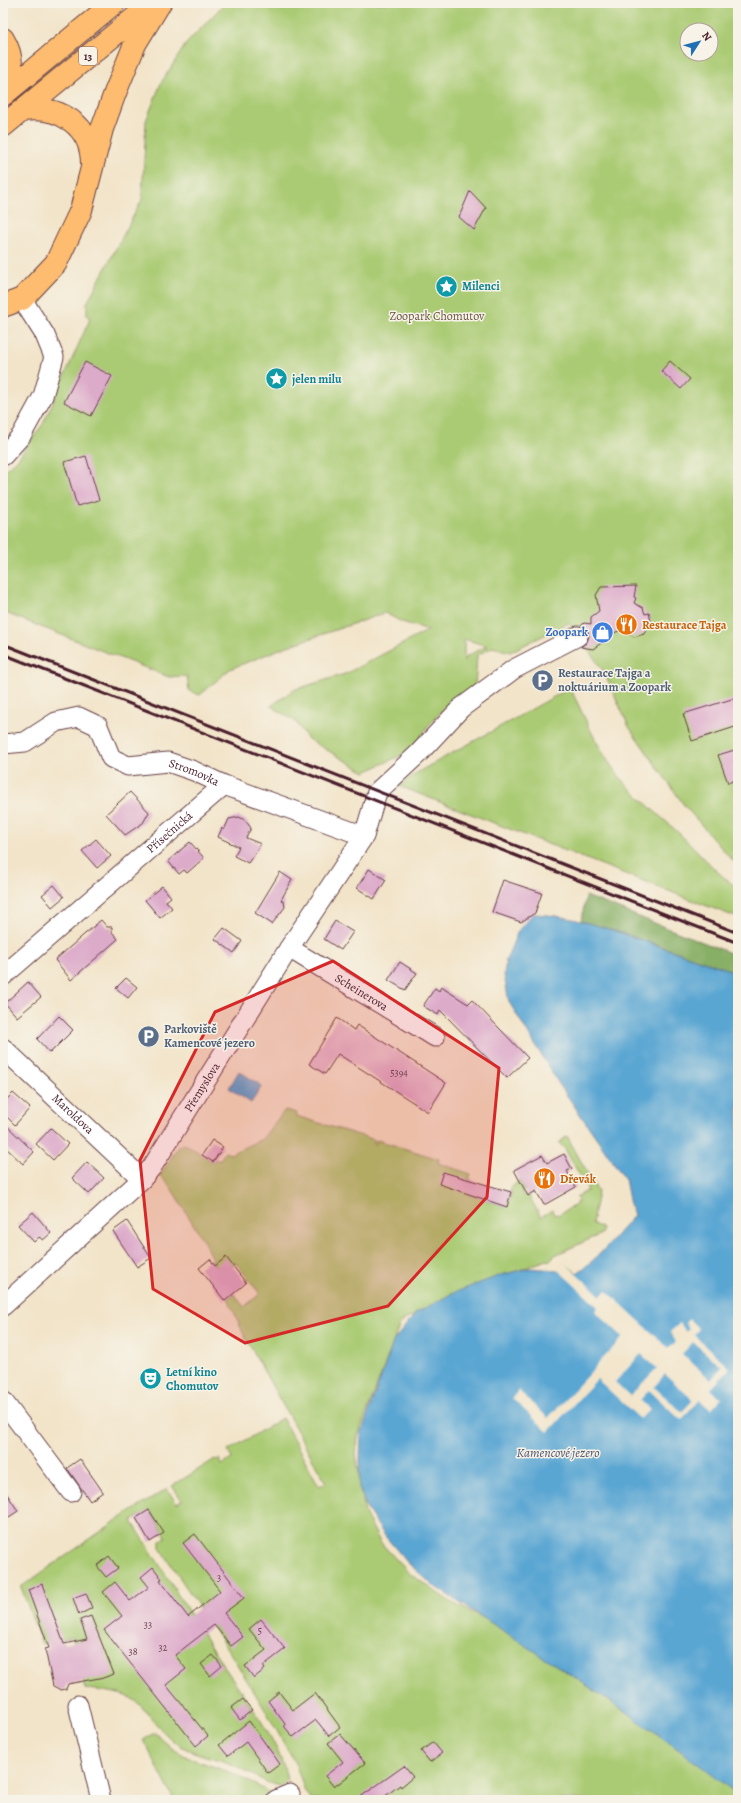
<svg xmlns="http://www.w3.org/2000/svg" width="741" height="1803" font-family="Alegreya,serif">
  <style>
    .green { fill: #aacb73; stroke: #7a754f; fill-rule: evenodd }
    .forest { fill: #87af65; stroke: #686748 }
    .water { fill: #5aa6d3; stroke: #52627f }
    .pier { fill: #f2e4c9; fill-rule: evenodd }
    .building { fill: #ddabca }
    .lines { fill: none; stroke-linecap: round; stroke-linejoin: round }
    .minor-casing { stroke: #633d43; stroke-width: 21 }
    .highway-casing { stroke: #633d43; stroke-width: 24 }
    .minor { stroke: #fff; stroke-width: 19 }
    .highway { stroke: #fdbc6f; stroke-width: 22 }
    .rail { stroke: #4a1f2b; stroke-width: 3 }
    .marked { fill: #d62828; fill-opacity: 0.2; stroke: #d62828; stroke-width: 3; stroke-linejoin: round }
    .labels { text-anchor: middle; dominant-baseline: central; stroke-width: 3; stroke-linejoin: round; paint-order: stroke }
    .number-label { font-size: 10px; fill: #6f4253 }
    .shield { fill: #f7f3e8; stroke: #7e5f64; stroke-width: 1 }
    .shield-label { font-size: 11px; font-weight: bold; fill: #4a1f2b }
    .culture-label { font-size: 12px; font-weight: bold; fill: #0d838f; stroke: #f7f3e8; text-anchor: start }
    .park-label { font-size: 12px; fill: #675341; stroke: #f7f3e8 }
    .food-label { font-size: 12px; font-weight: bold; fill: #c56008; stroke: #f7f3e8; text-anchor: start }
    .shop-label { font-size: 12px; font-weight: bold; fill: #366cbe; stroke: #f7f3e8; text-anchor: end }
    .service-label { font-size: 12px; font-weight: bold; fill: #4e5e75; stroke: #f7f3e8; text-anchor: start }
    .street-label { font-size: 12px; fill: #4a1f2b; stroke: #f7f3e8 }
    .water-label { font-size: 13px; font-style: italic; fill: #50556e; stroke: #f7f3e8 }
  </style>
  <rect width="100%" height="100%" fill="#f7f3e8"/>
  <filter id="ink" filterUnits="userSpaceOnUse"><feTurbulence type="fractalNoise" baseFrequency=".025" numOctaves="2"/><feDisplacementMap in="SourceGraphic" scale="8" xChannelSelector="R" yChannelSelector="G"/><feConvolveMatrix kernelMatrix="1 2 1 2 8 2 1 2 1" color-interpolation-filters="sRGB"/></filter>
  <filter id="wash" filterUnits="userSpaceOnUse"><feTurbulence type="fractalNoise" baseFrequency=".012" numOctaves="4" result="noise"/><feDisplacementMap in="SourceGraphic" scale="16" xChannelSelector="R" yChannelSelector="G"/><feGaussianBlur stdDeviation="0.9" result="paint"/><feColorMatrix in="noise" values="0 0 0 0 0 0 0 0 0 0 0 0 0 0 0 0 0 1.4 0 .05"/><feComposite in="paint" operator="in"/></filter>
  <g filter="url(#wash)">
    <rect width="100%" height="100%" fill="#f2e4c9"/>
    <path class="green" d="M 225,3 L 738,3 L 738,865 L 731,859 L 684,805 L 629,727 L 604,672 L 569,623 L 510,652 L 493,647 L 477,655 L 475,687 L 471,691 L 447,705 L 428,726 L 411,751 L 365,772 L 308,739 L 295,721 L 271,706 L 293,690 L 345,674 L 429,630 L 402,622 L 385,613 L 285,647 L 230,669 L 200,695 L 189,691 L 187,676 L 169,677 L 3,612 L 3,471 L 16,461 L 43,424 L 90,319 L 87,315 L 87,303 L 142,200 L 146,121 L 161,83 L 186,44 ZM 687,30 L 711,30 L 711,54 L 687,54 ZM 464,639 L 487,646 L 467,656 L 464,662 Z
      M 570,688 C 584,715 596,746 615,771 C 636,798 663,817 687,841 C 704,857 718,875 738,888 L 738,918 L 399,786 L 418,772 Z
      M 285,1110 L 297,1113 L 296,1116 L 375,1140 L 374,1144 L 376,1144 L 377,1140 L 439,1159 L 438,1163 L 471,1174 L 469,1179 L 473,1181 L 469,1194 L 506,1207 L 512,1193 L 510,1191 L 511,1188 L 519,1180 L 525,1191 L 522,1193 L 524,1196 L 527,1194 L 529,1196 L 541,1217 L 552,1210 L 554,1215 L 557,1214 L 558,1215 L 577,1204 L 576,1202 L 579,1201 L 576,1197 L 588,1190 L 565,1149 L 559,1143 L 567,1136 L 598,1192 L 592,1223 L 603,1229 L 601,1234 L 555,1255 L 549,1261 L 547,1260 L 449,1295 L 450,1300 L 406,1319 L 400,1324 L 358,1436 L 356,1454 L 365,1513 L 380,1542 L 409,1573 L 452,1603 L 521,1635 L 531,1648 L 633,1716 L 680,1750 L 718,1771 L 730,1788 L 738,1795 L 738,1800 L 312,1800 L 305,1791 L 296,1765 L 267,1713 L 232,1656 L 160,1548 L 160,1541 L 166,1537 L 150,1510 L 132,1521 C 161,1567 190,1615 221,1662 C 242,1694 281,1742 287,1780 L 281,1786 C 263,1784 250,1771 234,1765 C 215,1757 193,1755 176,1743 C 161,1732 151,1716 138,1703 C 128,1693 99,1690 85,1689 L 73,1637 L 42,1644 L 21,1587 L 113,1523 L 167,1489 L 177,1504 L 182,1500 L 172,1486 L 215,1459 L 216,1460 L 219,1459 L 222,1465 L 232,1459 L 228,1451 L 282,1418 L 319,1486 L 326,1483 L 244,1335 L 228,1298 L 234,1294 L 244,1307 L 260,1294 L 236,1263 L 232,1265 L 215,1266 L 204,1242 L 170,1186 L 160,1176 L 178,1147 L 183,1144 L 189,1146 L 213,1162 L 216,1159 L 219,1161 L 225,1152 L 230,1154 L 262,1139 Z
      M 155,1733 L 173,1749 L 189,1758 L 232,1773 L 285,1800 L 174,1800 L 143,1739 Z"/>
    <path class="forest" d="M 586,896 L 738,956 L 738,973 L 622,933 L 581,921 Z"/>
    <path class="water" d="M 533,914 C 573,915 611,930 648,942 C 678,953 708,962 738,973 L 738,1795 C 642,1718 537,1653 434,1586 L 408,1563 L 385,1536 L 367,1509 L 359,1487 L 361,1434 L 394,1340 L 416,1313 L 453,1293 L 501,1275 L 529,1268 L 556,1270 L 564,1263 L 577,1273 C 599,1258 617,1235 634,1215 L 630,1205 L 625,1179 L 559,1084 L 509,1002 L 504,975 L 506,960 L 518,931 Z
      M 239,1071 L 262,1086 L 251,1103 L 229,1088 Z"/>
    <path class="pier" d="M 563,1261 L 601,1296 L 606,1290 L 668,1348 L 676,1342 L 670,1332 L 680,1323 L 686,1332 L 689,1329 L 685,1323 L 689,1319 L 699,1329 L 694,1335 L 730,1368 L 711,1389 L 721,1399 L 711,1410 L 700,1400 L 681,1420 L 649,1390 L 640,1400 L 650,1409 L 640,1419 L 597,1379 L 548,1432 L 512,1398 L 519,1390 L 519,1391 L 548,1418 L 623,1337 L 595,1311 L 598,1307 L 556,1268 ZM 693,1342 L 722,1367 L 711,1380 L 682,1354 ZM 641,1354 L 657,1368 L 630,1396 L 615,1382 ZM 665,1374 L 693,1400 L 682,1412 L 654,1387 Z"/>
    <g id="blocks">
      <path class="building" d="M 470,191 L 486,208 L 474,230 L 459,217 Z
        M 670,361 L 690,379 L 681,389 L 661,371 Z
        M 85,362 L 112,376 L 91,416 L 64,402 Z
        M 86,456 L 99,500 L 77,506 L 64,462 Z
        M 636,586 L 634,597 L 636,598 L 634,603 L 643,608 L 645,614 L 649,613 L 651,621 L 644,634 L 634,637 L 622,630 L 616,632 L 593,649 L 581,647 L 587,642 L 589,636 L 588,631 L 581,626 L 584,623 L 591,624 L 591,617 L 599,611 L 596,595 L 601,587 Z
        M 735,698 L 738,698 L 738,726 L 692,741 L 683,714 Z
        M 738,749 L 738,779 L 728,783 L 718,755 Z
        M 130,792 L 149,812 L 143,823 L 125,835 L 106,814 Z
        M 239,817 L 245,820 L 251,828 L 246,838 L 261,844 L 248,863 L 234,856 L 239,847 L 218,837 L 222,828 L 224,830 L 229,819 Z
        M 96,839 L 111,856 L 97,868 L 82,851 Z
        M 190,842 L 204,858 L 187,873 L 184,870 L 179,874 L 168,861 Z
        M 369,869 L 386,880 L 374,899 L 357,888 Z
        M 280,872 L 292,880 L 281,900 L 284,902 L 285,907 L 272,924 L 255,913 Z
        M 503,880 L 542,893 L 535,913 L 521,922 L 492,912 Z
        M 54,885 L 64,897 L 52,907 L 42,895 Z
        M 162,886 L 171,897 L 166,901 L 172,908 L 160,918 L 145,900 Z
        M 101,920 L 107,927 L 112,927 L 112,932 L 118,939 L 71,980 L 55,960 Z
        M 335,921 L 353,932 L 341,950 L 324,939 Z
        M 224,928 L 242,941 L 234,953 L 215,939 Z
        M 400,962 L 417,973 L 405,990 L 388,980 Z
        M 126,978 L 137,987 L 128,998 L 116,988 Z
        M 28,982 L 41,997 L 17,1017 L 5,1003 Z
        M 441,987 L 468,1004 L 472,1000 L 528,1058 L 507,1078 L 440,1010 L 438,1015 L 423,1006 L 435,988 L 439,991 Z
        M 59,1016 L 73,1030 L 50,1053 L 37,1039 Z
        M 337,1018 L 354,1030 L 357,1025 L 446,1083 L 428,1112 L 338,1054 L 325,1074 L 309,1064 Z
        M 13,1093 L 30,1108 L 15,1125 L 3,1113 L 3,1103 Z
        M 3,1122 L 34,1152 L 23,1164 L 3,1145 Z
        M 51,1128 L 68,1144 L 53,1160 L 36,1144 Z
        M 212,1140 L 223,1147 L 213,1162 L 202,1155 Z
        M 564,1154 L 572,1169 L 567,1171 L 576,1187 L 544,1205 L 536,1191 L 528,1196 L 514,1170 L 542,1155 L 547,1163 Z
        M 87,1162 L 104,1178 L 89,1194 L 72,1178 Z
        M 443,1172 L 511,1192 L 507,1207 L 439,1184 Z
        M 33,1212 L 51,1233 L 43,1240 L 39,1237 L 34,1242 L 18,1225 Z
        M 127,1221 L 151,1258 L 137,1267 L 113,1231 Z
        M 226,1257 L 246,1283 L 225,1301 L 199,1268 L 210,1259 L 215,1266 Z
        M 80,1459 L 103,1492 L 90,1501 L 67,1468 Z
        M 3,1488 L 18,1511 L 3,1521 Z
        M 149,1510 L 164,1533 L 150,1542 L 136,1518 Z
        M 195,1534 L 244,1598 L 224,1613 L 243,1637 L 231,1646 L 214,1625 L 175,1655 L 186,1669 L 166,1685 L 208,1736 L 196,1746 L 104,1630 L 122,1616 L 103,1592 L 115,1582 L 130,1601 L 149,1587 L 141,1577 L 153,1567 L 162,1579 L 160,1580 L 188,1617 L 220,1591 L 183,1543 Z
        M 109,1556 L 118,1568 L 106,1577 L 97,1566 Z
        M 42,1584 L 64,1644 L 87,1639 L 80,1620 L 91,1616 L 114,1674 L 100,1679 L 99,1678 L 68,1684 L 66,1689 L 61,1690 L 53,1686 L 45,1649 L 49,1648 L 28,1590 Z
        M 86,1593 L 92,1608 L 79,1615 L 73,1598 Z
        M 261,1619 L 285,1649 L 263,1666 L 265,1669 L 254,1678 L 245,1666 L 266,1650 L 249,1629 Z
        M 213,1655 L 222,1666 L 210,1676 L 201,1664 Z
        M 279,1692 L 293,1710 L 315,1693 L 340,1727 L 329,1736 L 316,1720 L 293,1737 L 284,1726 L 285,1724 L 268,1701 Z
        M 243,1699 L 252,1710 L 240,1720 L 231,1708 Z
        M 249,1721 L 280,1764 L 268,1773 L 246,1742 L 228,1756 L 219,1745 Z
        M 340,1734 L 365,1763 L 334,1787 L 325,1776 L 343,1762 L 328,1743 Z
        M 433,1742 L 442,1753 L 430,1762 L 421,1751 Z
        M 404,1766 L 413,1777 L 401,1787 L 400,1785 L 380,1800 L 356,1800 Z"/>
    </g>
  </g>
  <g filter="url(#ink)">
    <use href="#blocks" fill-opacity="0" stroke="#633d43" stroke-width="1"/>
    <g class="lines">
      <defs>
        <g id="minor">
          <path d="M 3,456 L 21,436 L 43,396 L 54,357 L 45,335 L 22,299"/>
          <path id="s1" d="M 3,744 L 25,742 L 56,722 L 79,717 L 98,726 L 111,758 L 128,766 L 168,762 L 194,771 L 224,785 L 364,836"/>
          <path id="s2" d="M 289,948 L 435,1037"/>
          <path id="s3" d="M 3,976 L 224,785"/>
          <path id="s4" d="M 3,1048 L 142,1179"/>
          <path id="s5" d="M 3,1306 L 142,1179 L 152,1167 L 289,948 L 364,836 L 377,792 L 418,754 L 461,708 L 514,669 L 578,636"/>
          <path d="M 3,1401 L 71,1492"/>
          <path d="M 78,1705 L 101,1800"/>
          <path d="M 276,1800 L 290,1794"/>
        </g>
        <path id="highway" d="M 3,39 C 14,57 13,75 4,93
          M 3,95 L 114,3
          M 23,110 C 59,105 92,125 92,164
          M 3,126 L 153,3
          M 3,306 L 22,299 L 56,263 L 81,210 L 102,129 L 115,93 L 135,44 L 160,3"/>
      </defs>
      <use href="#minor" class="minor-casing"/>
      <use href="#highway" class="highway-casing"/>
      <use href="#minor" class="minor"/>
      <use href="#highway" class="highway"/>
      <path class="rail" d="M 3,644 L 738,933
        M 3,654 L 738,943"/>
    </g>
  </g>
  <path class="marked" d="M 333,961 L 499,1068 L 487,1197 L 388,1306 L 245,1343 L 153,1289 L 140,1160 L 215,1012 Z"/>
  <defs>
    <symbol id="sight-disc" viewBox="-11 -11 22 22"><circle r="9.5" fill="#0f9aa8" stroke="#f7f3e8"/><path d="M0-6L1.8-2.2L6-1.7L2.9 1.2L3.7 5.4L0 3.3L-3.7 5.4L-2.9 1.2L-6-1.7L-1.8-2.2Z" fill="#fff"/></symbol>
    <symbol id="restaurant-disc" viewBox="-11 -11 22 22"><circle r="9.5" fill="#e8710a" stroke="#f7f3e8"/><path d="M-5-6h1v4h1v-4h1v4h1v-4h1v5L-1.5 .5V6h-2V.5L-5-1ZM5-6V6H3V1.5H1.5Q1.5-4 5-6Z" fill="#fff"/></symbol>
    <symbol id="shop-disc" viewBox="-11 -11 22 22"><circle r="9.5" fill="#3f7fe0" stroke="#f7f3e8"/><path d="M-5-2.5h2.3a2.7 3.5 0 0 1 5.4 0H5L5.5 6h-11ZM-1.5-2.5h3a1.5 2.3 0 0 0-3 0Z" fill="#fff"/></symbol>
    <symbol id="parking-disc" viewBox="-11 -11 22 22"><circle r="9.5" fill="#5c6f8a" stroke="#f7f3e8"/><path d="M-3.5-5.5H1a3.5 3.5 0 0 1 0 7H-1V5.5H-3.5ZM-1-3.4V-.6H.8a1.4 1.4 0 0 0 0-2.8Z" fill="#fff"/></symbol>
    <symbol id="theatre-disc" viewBox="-11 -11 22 22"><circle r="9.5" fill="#0f9aa8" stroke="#f7f3e8"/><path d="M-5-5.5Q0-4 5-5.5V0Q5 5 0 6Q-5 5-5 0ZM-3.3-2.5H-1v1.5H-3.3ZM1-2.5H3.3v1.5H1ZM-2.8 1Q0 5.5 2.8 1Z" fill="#fff"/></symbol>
  </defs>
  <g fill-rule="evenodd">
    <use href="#sight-disc" x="434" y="274" width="25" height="25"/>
    <use href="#sight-disc" x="264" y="366" width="25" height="25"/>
    <use href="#restaurant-disc" x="614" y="612" width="25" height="25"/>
    <use href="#shop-disc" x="590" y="620" width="25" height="25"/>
    <use href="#parking-disc" x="530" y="668" width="25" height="25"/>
    <use href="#parking-disc" x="136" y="1024" width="25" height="25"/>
    <use href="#restaurant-disc" x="532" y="1166" width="25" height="25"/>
    <use href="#theatre-disc" x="138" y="1366" width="25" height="25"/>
  </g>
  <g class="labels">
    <g class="number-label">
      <text x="399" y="1072">5394</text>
      <text x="219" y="1577">3</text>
      <text x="148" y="1624">33</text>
      <text x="260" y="1630">5</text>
      <text x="163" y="1647">32</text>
      <text x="133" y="1651">38</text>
    </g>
    <rect class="shield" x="79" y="47" width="18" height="18" rx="3"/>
    <g class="shield-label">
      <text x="88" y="56">13</text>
    </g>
    <g class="culture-label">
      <text x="462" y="286">Milenci</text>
      <text x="292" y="379">jelen milu</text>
      <text x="166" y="1372">Letní kino<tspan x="166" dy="14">Chomutov</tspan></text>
    </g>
    <g class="park-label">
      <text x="437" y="316">Zoopark Chomutov</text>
    </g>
    <g class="food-label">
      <text x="642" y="625">Restaurace Tajga</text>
      <text x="560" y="1179">Dřevák</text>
    </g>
    <g class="shop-label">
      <text x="588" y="632">Zoopark</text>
    </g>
    <g class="service-label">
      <text x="558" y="673">Restaurace Tajga a<tspan x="558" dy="14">noktuárium a Zoopark</tspan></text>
      <text x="164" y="1029">Parkoviště<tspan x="164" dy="14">Kamencové jezero</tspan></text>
    </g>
    <g class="street-label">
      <text stroke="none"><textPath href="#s1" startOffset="225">Stromovka</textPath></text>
      <text stroke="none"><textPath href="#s3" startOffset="220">Přísečnická</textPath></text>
      <text stroke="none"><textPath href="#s2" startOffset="85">Scheinerova</textPath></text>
      <text stroke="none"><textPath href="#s5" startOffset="298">Přemyslova</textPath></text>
      <text stroke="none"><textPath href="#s4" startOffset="96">Maroldova</textPath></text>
    </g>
    <g class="water-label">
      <text x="558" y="1452">Kamencové jezero</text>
    </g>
  </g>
  <rect width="741" height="1803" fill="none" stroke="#f7f3e8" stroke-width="16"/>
  <g transform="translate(699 42) rotate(54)"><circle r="19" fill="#f7f3e8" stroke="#b29e9c"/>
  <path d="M0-3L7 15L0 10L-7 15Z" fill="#1f6fb2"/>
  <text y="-6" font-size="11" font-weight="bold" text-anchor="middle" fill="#4a1f2b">N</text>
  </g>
</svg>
